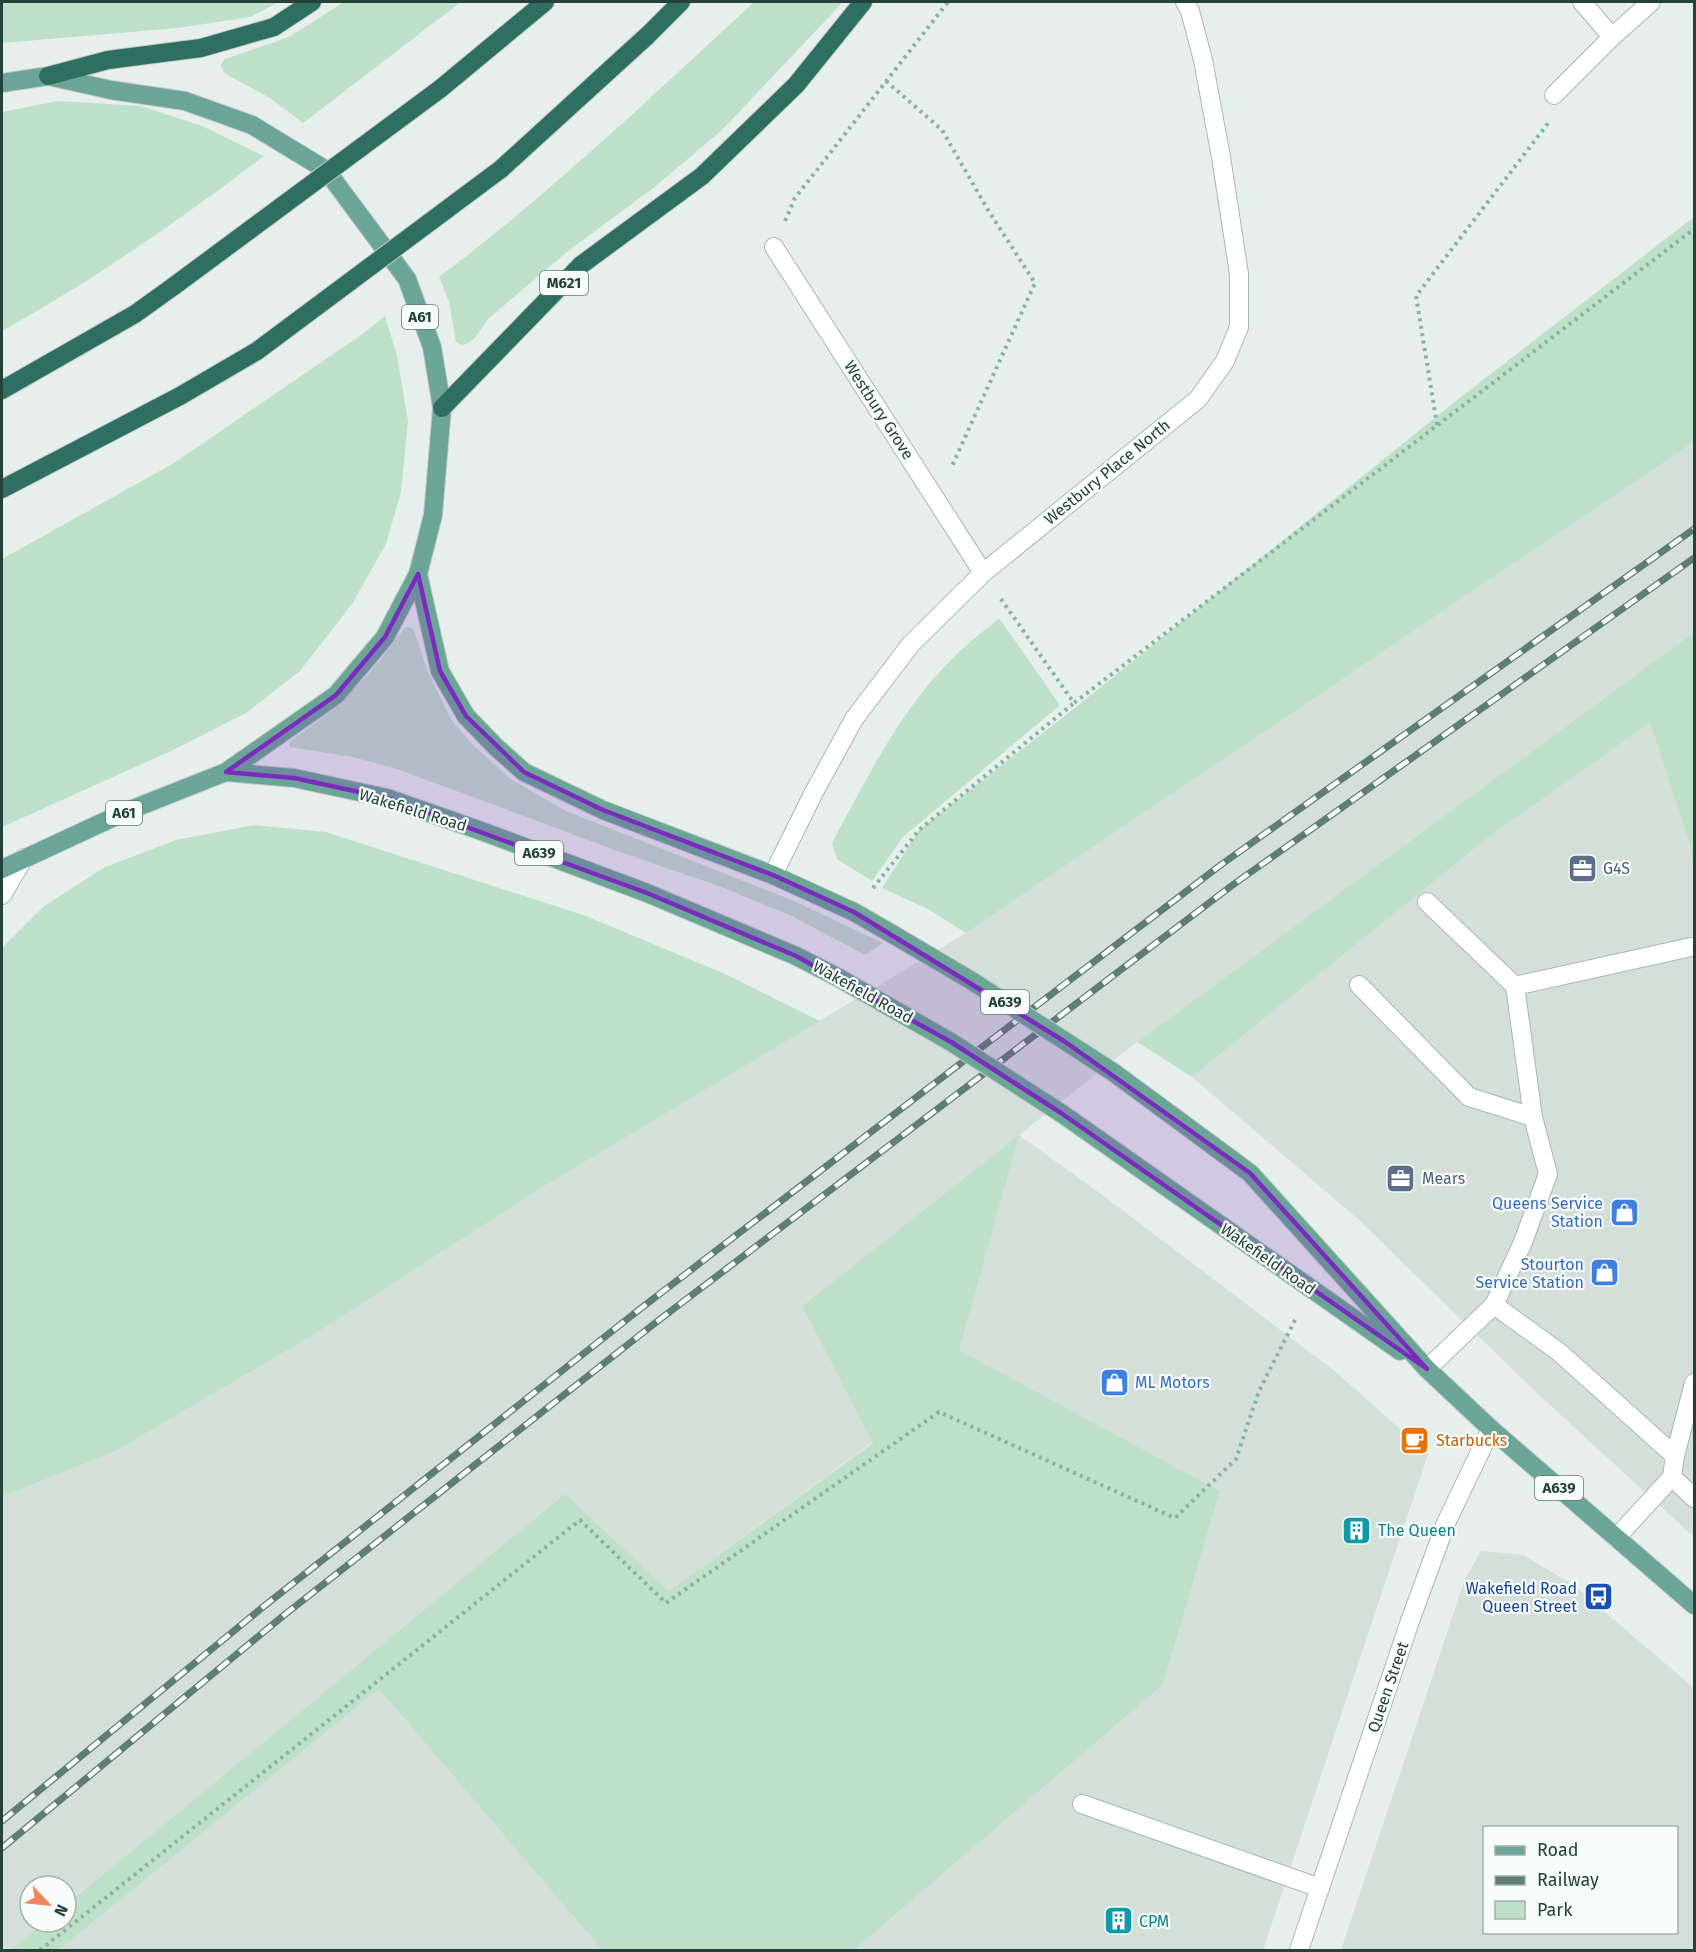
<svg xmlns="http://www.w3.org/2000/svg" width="1696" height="1952" font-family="'Fira Sans',sans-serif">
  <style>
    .built { fill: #d4dfda; fill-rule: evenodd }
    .green { fill: #bfe0c8 }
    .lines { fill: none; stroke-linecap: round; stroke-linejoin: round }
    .lane-casing { stroke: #a8b8b2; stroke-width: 20 }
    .street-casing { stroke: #a8b8b2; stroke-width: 20 }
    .secondary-casing { stroke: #a4bbb3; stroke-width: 20 }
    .primary-casing { stroke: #c2cac8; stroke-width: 20 }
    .highway-casing { stroke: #c2cac8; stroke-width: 20 }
    .path { stroke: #86b3a5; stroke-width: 4; stroke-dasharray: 3 4.5; stroke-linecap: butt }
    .lane { stroke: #fff; stroke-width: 18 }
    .street { stroke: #fff; stroke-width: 18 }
    .secondary { stroke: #fff; stroke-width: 18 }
    .primary { stroke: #6aa596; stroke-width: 18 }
    .highway { stroke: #2f6f62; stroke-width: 18 }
    .rail-casing { stroke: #5f7d75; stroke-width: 7 }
    .rail { stroke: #f7fbf9; stroke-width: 4.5; stroke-dasharray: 14; stroke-linecap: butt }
    .primary-bridge-casing { stroke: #c2cac8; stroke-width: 20; stroke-linecap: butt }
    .highway-bridge-casing { stroke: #c2cac8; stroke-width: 20; stroke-linecap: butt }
    .primary-bridge { stroke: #6aa596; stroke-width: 18 }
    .highway-bridge { stroke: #2f6f62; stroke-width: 18 }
    .marked { fill: #7b2cbf; fill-opacity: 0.2; stroke: #7b2cbf; stroke-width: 4.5; stroke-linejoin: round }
    .labels { text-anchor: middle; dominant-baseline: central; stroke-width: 4.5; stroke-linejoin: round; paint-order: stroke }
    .shield { fill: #f7fbf9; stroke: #637a73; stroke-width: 1.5 }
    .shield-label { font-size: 15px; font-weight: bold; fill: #24423a }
    .street-label { font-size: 16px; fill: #24423a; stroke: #f7fbf9 }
    .service-label { font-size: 16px; fill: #4e5e75; stroke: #f7fbf9; text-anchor: start }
    .shop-label { font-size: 16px; fill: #366cbe; stroke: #f7fbf9; text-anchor: end }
    .food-label { font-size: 16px; fill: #c56008; stroke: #f7fbf9; text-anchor: start }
    .culture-label { font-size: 16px; fill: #0d838f; stroke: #f7fbf9; text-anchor: start }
    .transit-label { font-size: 16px; fill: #164399; stroke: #f7fbf9; text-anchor: end }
  </style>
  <rect width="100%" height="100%" fill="#e6efeb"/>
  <path class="built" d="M 1694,442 L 1694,632 L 1137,1042 L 1019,1135 L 1101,1194 L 1336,1372 L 1428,1454 L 1263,1950 L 854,1950 L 1163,1685 L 1220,1491 L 958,1350 L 1018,1136 L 802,1306 L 873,1442 L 669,1591 L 565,1495 L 66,1905 L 66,1886 L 30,1886 L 30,1922 L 45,1922 L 11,1950 L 2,1950 L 2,1497 L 116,1451 L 312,1336 L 538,1190 L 966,933 Z
    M 1650,723 L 1690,845 L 1694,871 L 1694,1537 L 1540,1396 L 1359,1220 L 1192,1077 L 1489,837 Z
    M 1481,1551 L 1523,1555 L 1572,1584 L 1694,1688 L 1694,1950 L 1341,1950 L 1465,1579 ZM 1484,1828 L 1676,1828 L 1676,1932 L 1484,1932 Z
    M 379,1689 L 602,1950 L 59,1950 Z"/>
  <path class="green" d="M 2,2 L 279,2 L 250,17 L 178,28 L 2,43 Z
    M 344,2 L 461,2 L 303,123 L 270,98 L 224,73 L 221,65 L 225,59 L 289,37 Z
    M 754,2 L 843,2 L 721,131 L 652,189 L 568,251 L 488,319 L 475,338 L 468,343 L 461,345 L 456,342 L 449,302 L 439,277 C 551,193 652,96 754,2 Z
    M 58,101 L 141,106 L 202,126 L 264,156 C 180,220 94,280 2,331 L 2,112 Z
    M 1694,217 L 1694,442 L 966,933 L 928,909 L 882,888 L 919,830 L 1076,707 L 1452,404 Z
    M 385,316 L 397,356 L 408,421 L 401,492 L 386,544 L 352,604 L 300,671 L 246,713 L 171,751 L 2,827 L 2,559 L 174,463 L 361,335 Z
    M 999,618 L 1060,705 L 903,837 L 872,881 L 837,859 L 832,843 C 866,780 899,712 950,661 C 965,645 983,632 999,618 Z
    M 406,627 L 410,627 L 414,630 L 427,670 L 452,721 L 470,742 L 509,778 L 566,811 L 794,901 L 883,943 L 865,955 L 792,916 L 719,886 L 623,853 L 497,806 L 397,769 L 353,757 L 290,747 L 289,743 L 293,739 C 325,717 352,694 377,664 C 387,652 395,639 406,627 Z
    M 1694,632 L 1694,871 L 1690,845 L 1650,723 L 1489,837 L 1192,1077 L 1137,1042 Z
    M 254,825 L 326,832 L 586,916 L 725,974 L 820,1021 L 538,1190 L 312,1336 L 116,1451 L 2,1497 L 2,948 L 44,906 L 105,867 L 176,840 Z
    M 1019,1135 L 959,1350 L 1220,1491 L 1163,1685 L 854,1950 L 602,1950 L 379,1689 L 59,1950 L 11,1950 L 45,1922 L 66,1922 L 66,1905 L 565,1494 L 669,1591 L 873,1443 L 802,1306 Z"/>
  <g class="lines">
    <defs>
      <path id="lane" d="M 2,895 L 24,858
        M 1359,985 L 1469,1097 L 1533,1117
        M 1515,986 L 1691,947
        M 1494,1305 L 1559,1352 L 1675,1456 L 1672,1477 L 1616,1538
        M 1427,1369 L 1494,1305 L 1523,1242 L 1548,1174 L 1533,1117 L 1515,986 L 1427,902
        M 1675,1456 L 1694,1383
        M 1672,1477 L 1694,1498
        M 1082,1804 L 1320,1888"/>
      <path id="street" d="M 1582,2 L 1612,37
        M 1554,95 L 1612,37 L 1651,2
        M 774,247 L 983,573
        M 773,875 L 813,794 L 854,719 L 911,644 L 983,573 L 1198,399 L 1225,361 L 1239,327 L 1239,274 L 1221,157 L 1203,60 L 1190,11 L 1185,2"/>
      <path id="secondary" d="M 1299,1950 L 1410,1621 L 1446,1523 L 1491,1429"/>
      <path id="primary" d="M 2,83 L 48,76 L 111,90 L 185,101 L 252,125 L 326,170 L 407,279 L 432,347 L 442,408 L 433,515 L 418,574 L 385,637 L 336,695 L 226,772 L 125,812 L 2,869
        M 418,574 L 440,671 L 466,716 L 496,747 L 524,772 L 603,810 L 773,875 L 854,912 L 894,935
        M 226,772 L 294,778 L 387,798 L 484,832 L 647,893 L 796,956 L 839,978
        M 1113,1072 L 1250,1173 L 1427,1369 L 1491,1429 L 1694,1605
        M 1061,1113 L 1400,1351"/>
      <path id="highway" d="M 48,76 L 108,60 L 201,48 L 274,27 L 312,2
        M 440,89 L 545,2
        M 501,169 L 648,35 L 681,2
        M 2,390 L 135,314 L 174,286
        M 442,408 L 581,265 L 702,176 L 796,85 L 863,2
        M 2,489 L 180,396 L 257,351"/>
    </defs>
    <use href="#lane" class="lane-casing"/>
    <use href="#street" class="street-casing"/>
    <use href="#secondary" class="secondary-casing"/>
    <use href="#primary" class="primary-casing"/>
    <use href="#highway" class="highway-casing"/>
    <path class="path" d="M 886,81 L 942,130 L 988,210 L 1035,283 L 952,466
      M 785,221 L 795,198 L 948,2
      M 1437,425 L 1416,296 L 1549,122
      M 1001,599 L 1074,703 L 1694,229
      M 873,888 L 919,830 L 1074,703
      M 40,1950 L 580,1520 L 666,1603 L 939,1412 L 1175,1518 L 1236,1459 L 1259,1391 L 1297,1316"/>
    <use href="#lane" class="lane"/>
    <use href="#street" class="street"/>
    <use href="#secondary" class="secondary"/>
    <use href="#primary" class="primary"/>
    <use href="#highway" class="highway"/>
    <defs>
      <path id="rail" d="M 2,1821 L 263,1607 L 640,1309 L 914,1099 L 1222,864 L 1694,529
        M 2,1848 L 283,1616 L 659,1320 L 1234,884 L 1694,558"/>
    </defs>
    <use href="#rail" class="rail-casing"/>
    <use href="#rail" class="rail"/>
    <defs>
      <path id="primary-bridge" d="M 894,935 L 972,981 L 1113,1072
        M 839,978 L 951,1042 L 1061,1113"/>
      <path id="highway-bridge" d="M 174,286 L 440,89
        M 257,351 L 501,169"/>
    </defs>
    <use href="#primary-bridge" class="primary-bridge-casing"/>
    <use href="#highway-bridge" class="highway-bridge-casing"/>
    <use href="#primary-bridge" class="primary-bridge"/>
    <use href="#highway-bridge" class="highway-bridge"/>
  </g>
  <path class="marked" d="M 418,574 L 440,671 L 466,716 L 524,772 L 603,810 L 773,875 L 854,912 L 1064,1041 L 1250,1173 L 1427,1369 L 1061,1113 L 951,1042 L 796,956 L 647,893 L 387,798 L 294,778 L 226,772 L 336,695 L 385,637 Z"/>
  <defs>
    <symbol id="office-square" viewBox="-11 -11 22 22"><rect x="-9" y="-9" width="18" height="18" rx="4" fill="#5c6f8a" stroke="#f7fbf9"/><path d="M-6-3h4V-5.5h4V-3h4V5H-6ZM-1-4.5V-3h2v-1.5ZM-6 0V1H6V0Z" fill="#fff"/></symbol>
    <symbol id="shop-square" viewBox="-11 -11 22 22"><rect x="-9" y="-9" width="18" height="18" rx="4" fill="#3f7fe0" stroke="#f7fbf9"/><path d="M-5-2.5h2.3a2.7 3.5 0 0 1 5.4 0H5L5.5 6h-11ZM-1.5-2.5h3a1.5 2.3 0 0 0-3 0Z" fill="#fff"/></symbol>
    <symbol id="cafe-square" viewBox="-11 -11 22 22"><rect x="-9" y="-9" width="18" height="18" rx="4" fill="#e8710a" stroke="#f7fbf9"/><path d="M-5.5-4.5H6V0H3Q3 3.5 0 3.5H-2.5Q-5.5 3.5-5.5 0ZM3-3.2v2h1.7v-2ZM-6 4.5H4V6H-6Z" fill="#fff"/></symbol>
    <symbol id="building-square" viewBox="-11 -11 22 22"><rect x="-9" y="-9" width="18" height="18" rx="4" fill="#0f9aa8" stroke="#f7fbf9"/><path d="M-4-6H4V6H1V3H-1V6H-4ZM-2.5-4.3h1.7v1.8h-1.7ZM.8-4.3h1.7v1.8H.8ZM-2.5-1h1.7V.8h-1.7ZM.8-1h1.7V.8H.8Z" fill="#fff"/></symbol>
    <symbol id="bus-square" viewBox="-11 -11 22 22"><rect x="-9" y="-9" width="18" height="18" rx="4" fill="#1a4fb4" stroke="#f7fbf9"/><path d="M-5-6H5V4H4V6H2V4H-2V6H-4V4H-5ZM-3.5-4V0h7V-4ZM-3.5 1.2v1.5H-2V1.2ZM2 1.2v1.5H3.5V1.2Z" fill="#fff"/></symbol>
  </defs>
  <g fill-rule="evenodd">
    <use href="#office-square" x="1566" y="852" width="33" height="33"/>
    <use href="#office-square" x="1384" y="1162" width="33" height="33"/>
    <use href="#shop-square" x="1608" y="1196" width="33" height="33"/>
    <use href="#shop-square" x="1588" y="1256" width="33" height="33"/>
    <use href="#shop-square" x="1098" y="1366" width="33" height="33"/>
    <use href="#cafe-square" x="1398" y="1424" width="33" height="33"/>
    <use href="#building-square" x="1340" y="1514" width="33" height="33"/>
    <use href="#bus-square" x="1582" y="1580" width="33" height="33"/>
    <use href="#building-square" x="1102" y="1904" width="33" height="33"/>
  </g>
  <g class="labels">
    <g class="shield">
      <rect x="540" y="271" width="48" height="24" rx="4.5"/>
      <rect x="402" y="305" width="36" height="24" rx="4.5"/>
      <rect x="106" y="801" width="36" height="24" rx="4.5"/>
      <rect x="515" y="841" width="48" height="24" rx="4.5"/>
      <rect x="981" y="990" width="48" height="24" rx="4.5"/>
      <rect x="1535" y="1476" width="48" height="24" rx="4.5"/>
    </g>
    <g class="shield-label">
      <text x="564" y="283">M621</text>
      <text x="420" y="317">A61</text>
      <text x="124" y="813">A61</text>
      <text x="539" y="853">A639</text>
      <text x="1005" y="1002">A639</text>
      <text x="1559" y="1488">A639</text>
    </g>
    <g class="street-label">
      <text transform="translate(879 410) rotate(57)">Westbury Grove</text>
      <text transform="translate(1107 472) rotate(-39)">Westbury Place North</text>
      <text transform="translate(413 810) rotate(17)">Wakefield Road</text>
      <text transform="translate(863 992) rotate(29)">Wakefield Road</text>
      <text transform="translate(1268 1259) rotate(35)">Wakefield Road</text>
      <text transform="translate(1388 1687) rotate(-71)">Queen Street</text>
    </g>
    <g class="service-label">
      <text x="1603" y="868">G4S</text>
      <text x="1422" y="1178">Mears</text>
    </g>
    <g class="shop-label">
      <text x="1603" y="1203">Queens Service<tspan x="1603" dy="18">Station</tspan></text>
      <text x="1584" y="1264">Stourton<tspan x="1584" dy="18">Service Station</tspan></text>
      <text x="1135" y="1382" text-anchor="start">ML Motors</text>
    </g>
    <g class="food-label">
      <text x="1436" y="1440">Starbucks</text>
    </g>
    <g class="culture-label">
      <text x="1378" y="1530">The Queen</text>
      <text x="1139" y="1921">CPM</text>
    </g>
    <g class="transit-label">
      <text x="1577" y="1588">Wakefield Road<tspan x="1577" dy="18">Queen Street</tspan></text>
    </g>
  </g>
  <rect width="1696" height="1952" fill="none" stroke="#24423a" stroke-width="6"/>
  <rect x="1483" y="1826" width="195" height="108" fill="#f7fbf9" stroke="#a3b1ad" stroke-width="1.5"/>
  <rect x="1495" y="1846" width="30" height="9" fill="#6aa596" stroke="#a3b1ad" stroke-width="1.5"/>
  <text x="1537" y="1856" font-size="18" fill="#24423a">Road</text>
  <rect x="1495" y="1876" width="30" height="9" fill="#5f7d75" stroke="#a3b1ad" stroke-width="1.5"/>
  <text x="1537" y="1886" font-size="18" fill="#24423a">Railway</text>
  <rect x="1495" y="1901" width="30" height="18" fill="#bfe0c8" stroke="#a3b1ad" stroke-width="1.5"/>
  <text x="1537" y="1916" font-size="18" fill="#24423a">Park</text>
  <g transform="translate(48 1904) rotate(116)"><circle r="28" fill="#f7fbf9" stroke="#a3b1ad" stroke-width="1.5"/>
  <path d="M0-4.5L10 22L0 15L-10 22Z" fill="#f4845f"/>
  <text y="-9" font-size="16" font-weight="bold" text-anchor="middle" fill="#24423a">N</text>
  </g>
</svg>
